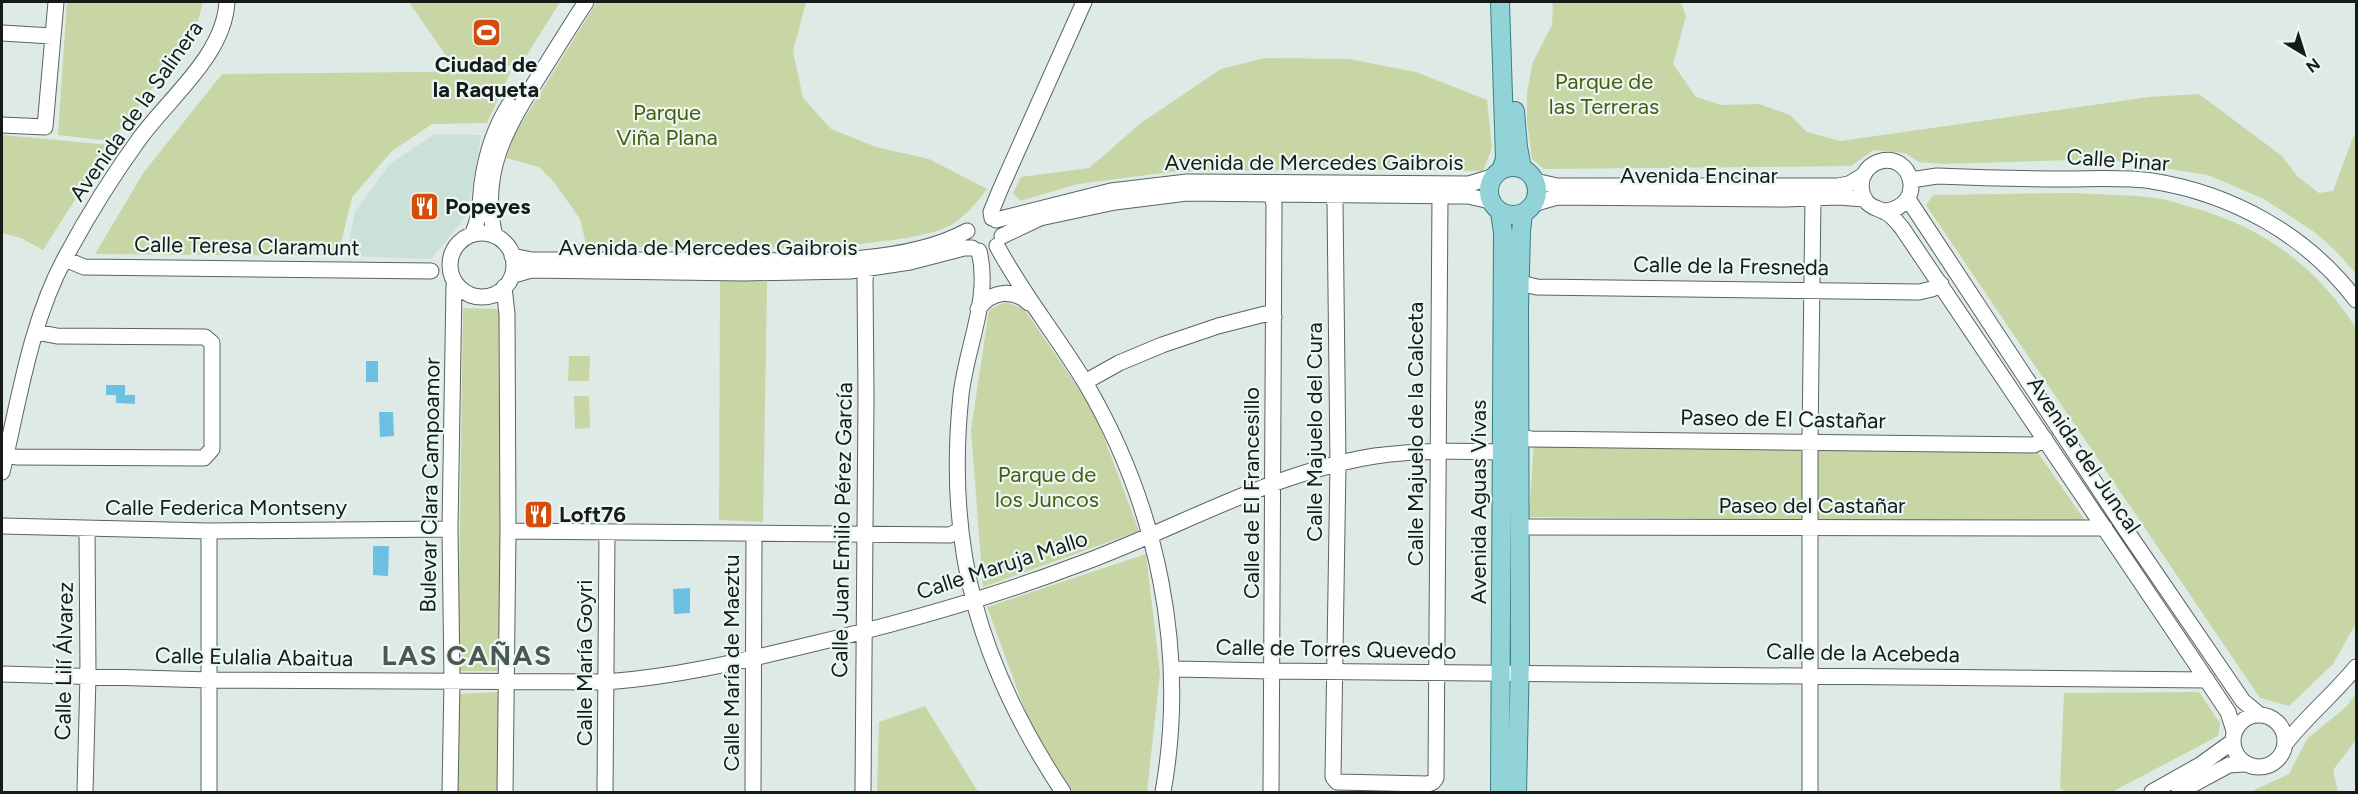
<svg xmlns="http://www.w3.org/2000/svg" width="2358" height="794" font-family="Figtree,sans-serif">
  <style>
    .built { fill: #cbe0d9 }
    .green { fill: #c7d6a4 }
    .water { fill: #6ebfe4 }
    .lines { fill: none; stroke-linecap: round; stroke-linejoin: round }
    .minor-casing { stroke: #5a6461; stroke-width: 17 }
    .major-casing { stroke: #377f84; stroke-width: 20 }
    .minor { stroke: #fff; stroke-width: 15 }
    .major { stroke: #92d3d8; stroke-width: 18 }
    .labels { text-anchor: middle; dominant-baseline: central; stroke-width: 4.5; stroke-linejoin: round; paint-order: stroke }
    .poi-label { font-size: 22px; font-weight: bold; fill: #161a19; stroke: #eaf7f3; text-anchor: start }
    .park-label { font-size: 22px; fill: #4b5c0e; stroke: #eaf7f3 }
    .street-label { font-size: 22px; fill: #161a19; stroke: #eaf7f3 }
    .district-label { font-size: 28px; font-weight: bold; letter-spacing: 1.5px; fill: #4c5754; stroke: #eaf7f3 }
  </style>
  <rect width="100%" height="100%" fill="#ddeae6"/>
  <path class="built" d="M 435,134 L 481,135 L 467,215 L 431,259 L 346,256 L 355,212 L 390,164 Z"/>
  <path class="green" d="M 67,2 L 203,2 L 194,36 L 111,141 L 58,135 Z
    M 409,2 L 560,2 L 520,66 L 451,63 Z
    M 597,2 L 806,2 L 793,51 L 803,98 L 831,129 L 876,147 L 929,159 L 987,189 C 977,203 963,219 947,227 C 930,235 896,240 876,242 C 780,255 683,243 587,248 L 580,219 L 554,182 L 539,167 L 506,158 L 516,132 Z
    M 1553,2 L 1681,2 L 1686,16 L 1673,64 L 1696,97 L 1721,105 L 1759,104 L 1790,115 L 1807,132 L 1840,141 L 2149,97 L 2199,94 L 2282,156 L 2298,177 L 2319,193 L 2333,191 L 2353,137 L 2356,134 L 2356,274 L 2335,250 L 2313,231 L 2264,199 L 2208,175 L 2104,159 L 1942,164 L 1919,162 L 1905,153 L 1874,150 L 1851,166 L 1544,169 L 1532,159 L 1527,121 L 1527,92 L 1533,62 L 1552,25 Z
    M 1265,58 L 1349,59 L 1416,72 L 1487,100 L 1492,148 L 1483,171 L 1314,169 L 1170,172 L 1078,184 L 1020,201 L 1013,193 L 1021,177 L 1089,168 L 1141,123 L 1221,69 Z
    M 511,71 L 487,123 L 432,124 L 392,151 L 352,197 L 338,256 L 95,254 L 144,172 L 222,74 Z
    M 2,135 L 110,145 L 43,250 L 21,238 L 2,233 Z
    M 2074,193 C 2103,195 2133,194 2161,199 C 2171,200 2181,205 2191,207 C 2264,228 2315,265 2356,328 L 2356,623 L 2333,664 L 2289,706 L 2260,698 L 1926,205 L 1933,195 Z
    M 720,280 L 767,282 L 763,522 L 719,520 Z
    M 1006,302 L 1024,309 L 1094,411 L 1139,531 L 983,587 L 971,430 L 989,310 Z
    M 463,308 L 501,309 L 500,671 L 458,671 Z
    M 569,356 L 590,356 L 589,381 L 568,381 Z
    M 574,396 L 589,396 L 590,428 L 575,429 Z
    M 1534,443 L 2036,450 L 2086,522 L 1529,517 Z
    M 1146,554 L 1160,673 L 1147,792 L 1073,792 L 1030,724 L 987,607 Z
    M 500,692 L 498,792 L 456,792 L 457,694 Z
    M 2199,692 L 2220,723 L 2218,736 L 2112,792 L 2067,792 L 2060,788 L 2064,693 Z
    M 2356,693 L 2356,740 L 2333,770 L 2338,792 L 2250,792 L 2289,774 L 2307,739 L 2347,706 Z
    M 925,706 L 978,792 L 877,792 L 879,722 Z"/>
  <path class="water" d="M 366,361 L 378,361 L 378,382 L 366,382 Z
    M 106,385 L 125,385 L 125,395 L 135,395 L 135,404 L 116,403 L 116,395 L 106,395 Z
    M 379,412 L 393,412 L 394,436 L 380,437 Z
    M 373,546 L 389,546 L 388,576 L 373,575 Z
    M 690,588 L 690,613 L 674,614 L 673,589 Z"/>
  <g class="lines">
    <defs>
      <path id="minor" d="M 2,33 L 52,36
        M 2,125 L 45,127 L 56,2
        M 1911,180 L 1937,176 C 1980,178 2023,179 2065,179 C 2094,179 2124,177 2152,181 C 2233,194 2307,235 2356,300
        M 1535,181 L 1557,186 L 1838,186 L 1849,184 L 1864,175
        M 1271,194 L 1274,204 L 1271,792
        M 1331,194 L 1335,203 L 1338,464 L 1333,777 L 1337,782 L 1428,784 L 1433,782 L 1436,778 L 1440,196
        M 1908,199 L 2124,527 L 2243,701 L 2260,715
        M 1533,204 L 1557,197 L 1785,199 L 1838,197 L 1865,199
        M 1885,211 C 1928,206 1912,150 1878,162 C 1872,164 1867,169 1864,174 C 1860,182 1860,193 1866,201 C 1871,208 1878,208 1885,212 C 1892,215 1897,222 1902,228 L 2196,664 L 2228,712 L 2234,731
        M 992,218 L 991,212 L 1000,190 L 1084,2
        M 996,220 L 1111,191 L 1187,182 L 1469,184 L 1492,177
        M450 265a32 32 0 1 1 64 0a32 32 0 1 1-64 0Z
        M 473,233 C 480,217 480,201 482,183 C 486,154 494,129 509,105
        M 495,236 C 479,173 507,127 539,76 C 555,51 570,26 586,2
        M 1002,236 L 1040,218 L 1115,202 L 1187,193 L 1468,196 L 1490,201
        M 997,246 C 1023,295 1058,337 1086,384 C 1158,507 1188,652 1163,792
        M 979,251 C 991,298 966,348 961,395 C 945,548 979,665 1063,792
        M 512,256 L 532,260 C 594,260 657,260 719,260 C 793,261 901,267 967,231
        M 65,259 L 84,267 L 431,271
        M 514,275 L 531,270 L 744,273 L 850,271 L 910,262 L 964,248 L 972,248
        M 1520,283 L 1537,287 L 1919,292 L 1932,289 L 1941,284
        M 504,287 L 507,314 L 508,531 L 505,792
        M 978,309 C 991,291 1013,288 1029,303
        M 1085,382 L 1119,363 L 1162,345 L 1218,326 L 1265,314 L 1274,317
        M 1520,437 L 1531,439 L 2034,445 L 2045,439
        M 6,455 L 16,457 L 204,458 L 212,449 L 212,343 L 205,337 L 57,336 L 36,332
        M 2,472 C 19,401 30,323 65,258 C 87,217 113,175 140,138 C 170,97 224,55 227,2
        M 2,526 L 209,531 L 450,529
        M 1520,527 L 2105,528
        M 508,531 L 950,535 L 960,530
        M 1171,666 L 1176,669 L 1272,671 L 2207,680
        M 2,674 L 210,680 L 606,682 C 674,677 738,662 804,646 C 897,624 988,599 1077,565 C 1177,529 1269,473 1375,456 C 1417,450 1460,451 1501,452
        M2233 741a26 26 0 1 1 52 0a26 26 0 1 1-52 0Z
        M 2285,744 C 2307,716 2334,694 2356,667
        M 85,792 L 88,676 L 87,529
        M 209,792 L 209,531
        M 450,792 L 452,682 L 450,529 L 454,285
        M 605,792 L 607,533
        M 753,792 L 754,534
        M 863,792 L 866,397 L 865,279 L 867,269
        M 1810,792 L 1810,441 L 1813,197
        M 2152,792 L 2200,765 L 2232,742
        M 2179,792 L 2229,765 L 2244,764"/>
      <path id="major" d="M 1500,2 L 1505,159 L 1501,170
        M 1515,111 L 1518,147 L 1522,168
        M1489 191a24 24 0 1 1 48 0a24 24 0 1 1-48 0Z
        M 1500,792 L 1503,232 L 1500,212
        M 1517,792 L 1520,658 L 1519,308 L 1521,232 L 1523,213"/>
    </defs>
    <use href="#minor" class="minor-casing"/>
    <use href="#major" class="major-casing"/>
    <use href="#minor" class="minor"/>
    <use href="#major" class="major"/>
  </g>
  <defs>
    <symbol id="stadium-square" viewBox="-11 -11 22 22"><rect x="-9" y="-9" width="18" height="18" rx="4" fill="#d34e0c" stroke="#eaf7f3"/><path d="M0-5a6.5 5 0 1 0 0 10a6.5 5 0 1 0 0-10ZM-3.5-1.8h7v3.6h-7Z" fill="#fff"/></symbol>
    <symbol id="restaurant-square" viewBox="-11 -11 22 22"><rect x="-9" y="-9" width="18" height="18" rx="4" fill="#d34e0c" stroke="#eaf7f3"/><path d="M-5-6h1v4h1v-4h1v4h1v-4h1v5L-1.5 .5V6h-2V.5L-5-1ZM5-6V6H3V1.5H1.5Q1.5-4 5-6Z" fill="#fff"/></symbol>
  </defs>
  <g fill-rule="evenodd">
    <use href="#stadium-square" x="470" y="16" width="33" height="33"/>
    <use href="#restaurant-square" x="408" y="190" width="33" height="33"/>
    <use href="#restaurant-square" x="522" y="498" width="33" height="33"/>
  </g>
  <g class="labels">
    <g class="poi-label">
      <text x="486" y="64" text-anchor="middle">Ciudad de<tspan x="486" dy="25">la Raqueta</tspan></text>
      <text x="445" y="206">Popeyes</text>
      <text x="559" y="514">Loft76</text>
    </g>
    <g class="park-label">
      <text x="1604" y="81">Parque de<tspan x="1604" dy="25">las Terreras</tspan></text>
      <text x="667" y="112">Parque<tspan x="667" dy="25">Viña Plana</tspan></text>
      <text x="1047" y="474">Parque de<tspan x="1047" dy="25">los Juncos</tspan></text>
    </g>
    <g class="street-label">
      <text transform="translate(136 111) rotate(-55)">Avenida de la Salinera</text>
      <text transform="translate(2118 160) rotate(4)">Calle Pinar</text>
      <text x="1314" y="162">Avenida de Mercedes Gaibrois</text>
      <text x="1699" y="175">Avenida Encinar</text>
      <text transform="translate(247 246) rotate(1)">Calle Teresa Claramunt</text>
      <text x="708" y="247">Avenida de Mercedes Gaibrois</text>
      <text transform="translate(1731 266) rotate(1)">Calle de la Fresneda</text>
      <text transform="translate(1783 419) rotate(1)">Paseo de El Castañar</text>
      <text transform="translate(1314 432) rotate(-90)">Calle Majuelo del Cura</text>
      <text transform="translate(1415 434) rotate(-90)">Calle Majuelo de la Calceta</text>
      <text transform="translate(2084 455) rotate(56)">Avenida del Juncal</text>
      <text transform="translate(430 485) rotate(-89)">Bulevar Clara Campoamor</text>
      <text transform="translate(1251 493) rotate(-90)">Calle de El Francesillo</text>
      <text transform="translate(1478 502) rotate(-90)">Avenida Aguas Vivas</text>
      <text x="1812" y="505">Paseo del Castañar</text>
      <text x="226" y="507">Calle Federica Montseny</text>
      <text transform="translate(842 530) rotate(-89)">Calle Juan Emilio Pérez García</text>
      <text transform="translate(1002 565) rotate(-18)">Calle Maruja Mallo</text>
      <text transform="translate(1336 649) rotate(1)">Calle de Torres Quevedo</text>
      <text transform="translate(1863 653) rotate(1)">Calle de la Acebeda</text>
      <text transform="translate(254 657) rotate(1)">Calle Eulalia Abaitua</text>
      <text transform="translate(64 661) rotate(-89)">Calle Lilí Álvarez</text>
      <text transform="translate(584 663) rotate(-90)">Calle María Goyri</text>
      <text transform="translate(731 663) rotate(-90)">Calle María de Maeztu</text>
    </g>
    <g class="district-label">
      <text x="467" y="655">LAS CAÑAS</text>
    </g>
  </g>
  <rect width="2358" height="794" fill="none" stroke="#161a19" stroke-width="6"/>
  <g transform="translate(2304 54) rotate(142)" stroke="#eaf7f3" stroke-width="4.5" paint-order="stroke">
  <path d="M0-4.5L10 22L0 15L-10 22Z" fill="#161a19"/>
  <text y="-9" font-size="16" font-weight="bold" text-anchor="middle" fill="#161a19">N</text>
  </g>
</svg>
